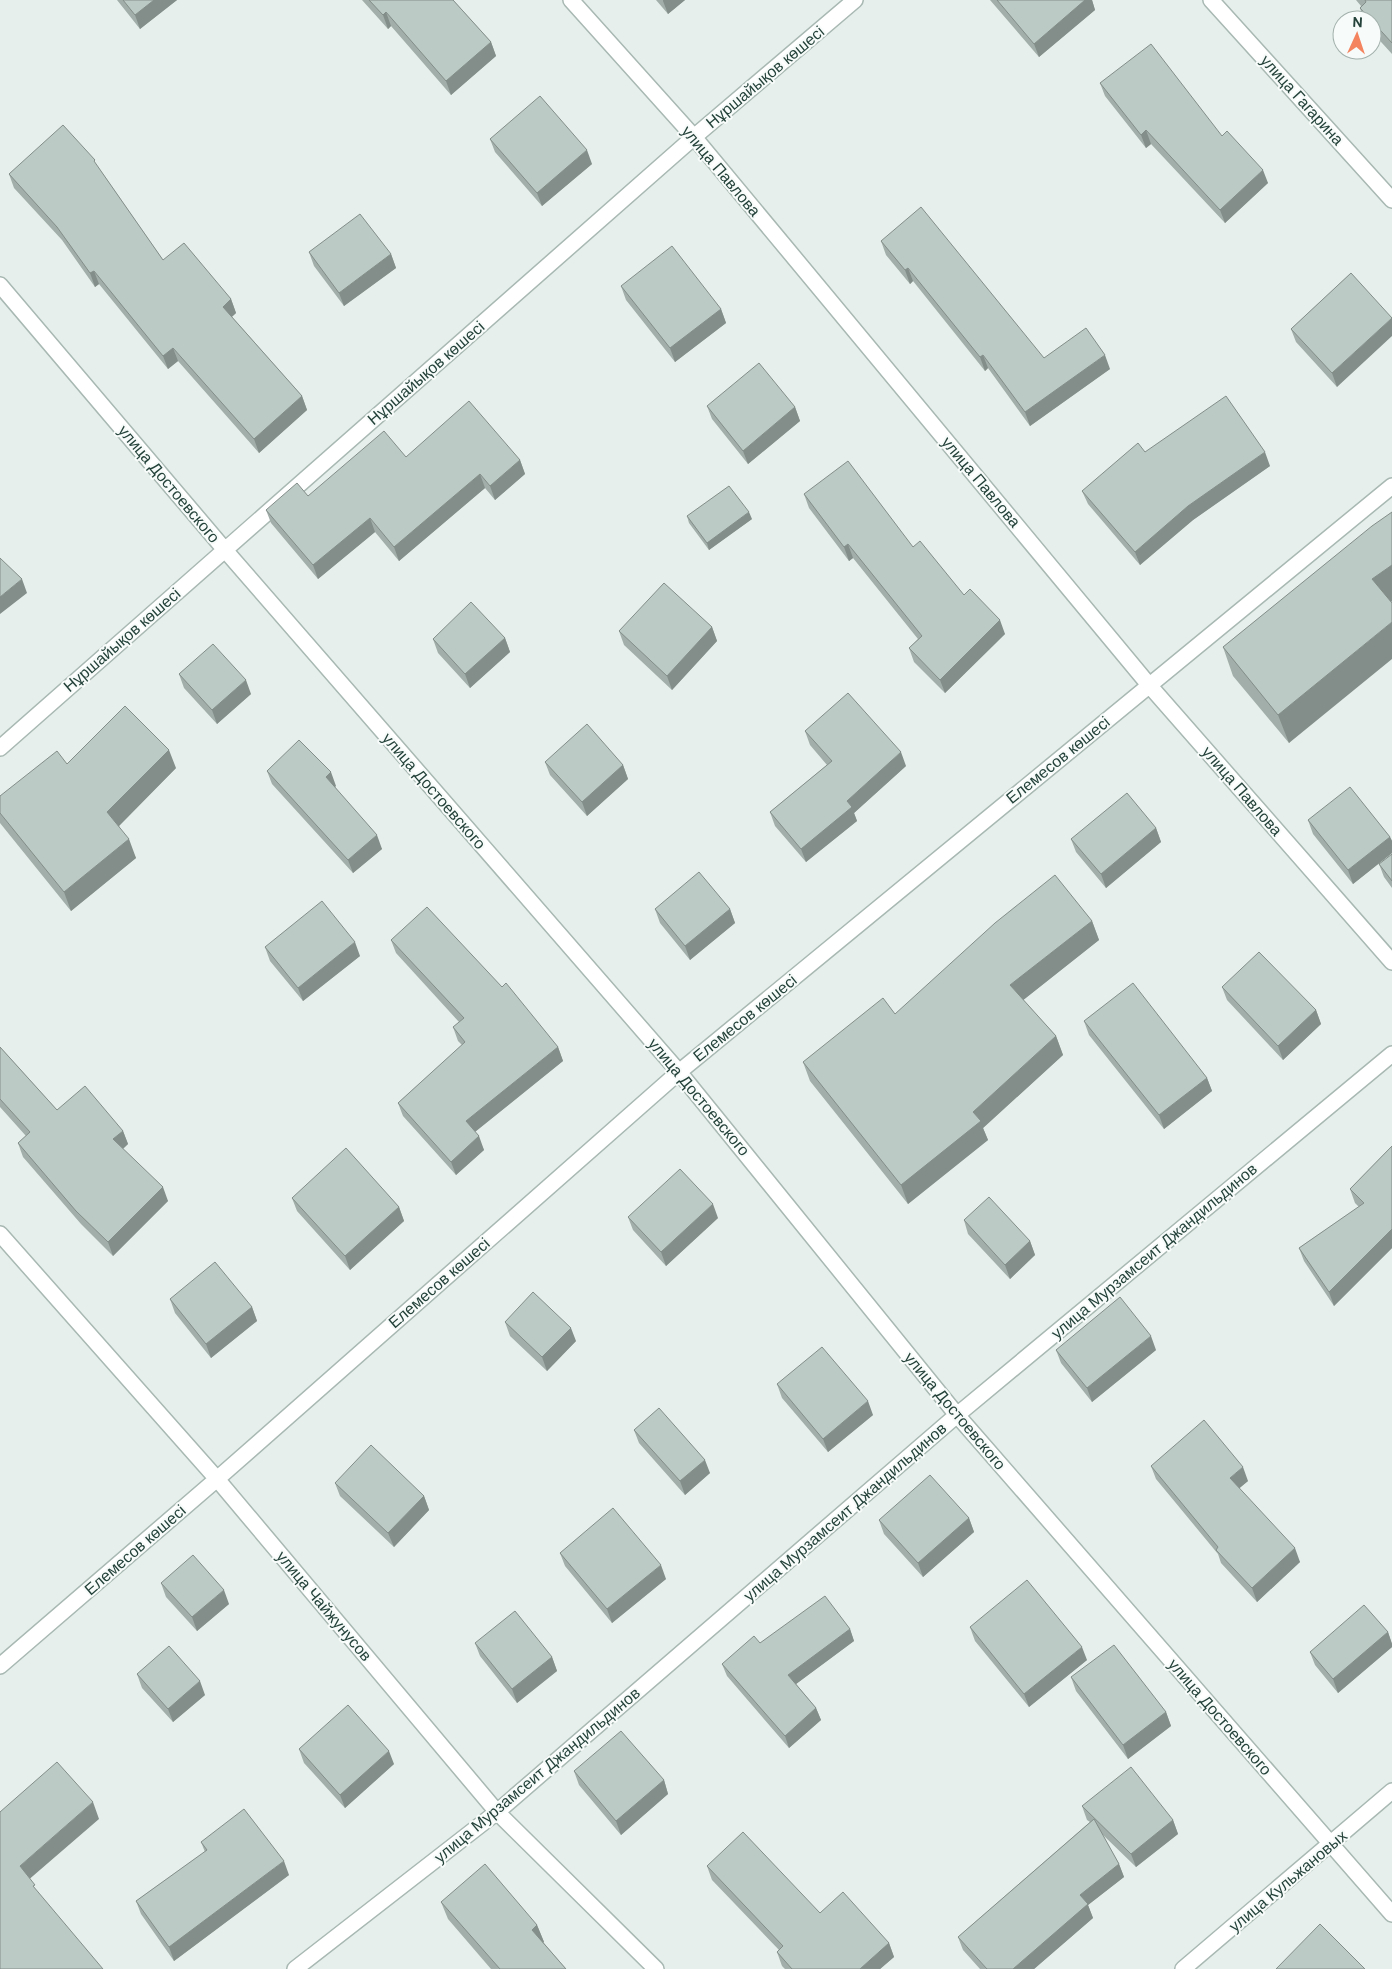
<svg xmlns="http://www.w3.org/2000/svg" width="1392" height="1969" font-family="'DM Sans',sans-serif">
  <style>
    .lines { fill: none; stroke-linecap: round; stroke-linejoin: round }
    .street-casing { stroke: #a8b8b2; stroke-width: 18 }
    .street { stroke: #fff; stroke-width: 15 }
    .wall { fill: #a1aea9 }
    .shaded-wall { fill: #838d89 }
    .building { fill: #bbcac4; stroke: #838d89 }
    .labels { text-anchor: middle; dominant-baseline: central; stroke-width: 4; stroke-linejoin: round; paint-order: stroke }
    .street-label { font-size: 16px; fill: #24423a; stroke: #f7fbf9 }
  </style>
  <rect width="100%" height="100%" fill="#e6efeb"/>
  <g class="lines">
    <defs>
      <path id="street" d="M 571,0 L 694,137 L 1149,685 L 1392,962
        M 1211,0 L 1392,200
        M 0,285 L 225,550 L 679,1072 L 957,1415 L 1392,1914
        M 0,748 L 694,137 L 855,0
        M 0,1234 L 217,1479 L 497,1812 L 656,1969
        M 0,1666 L 217,1479 L 679,1072 L 1392,486
        M 295,1969 L 497,1812 L 957,1415 L 1392,1054
        M 1183,1969 L 1392,1791"/>
    </defs>
    <use href="#street" class="street-casing"/>
    <use href="#street" class="street"/>
  </g>
  <path class="wall" d="M 117,0 L 177,0 L 140,29 Z
    M 362,0 L 453,0 L 491,42 L 496,56 L 451,95 L 391,26 L 388,29 Z
    M 656,0 L 685,0 L 668,14 Z
    M 990,0 L 1092,0 L 1095,10 L 1039,57 Z
    M 1356,0 L 1392,0 L 1392,54 L 1372,32 L 1372,20 L 1364,20 L 1360,8 L 1361,6 Z
    M 1100,83 L 1222,136 L 1268,183 L 1225,223 L 1151,144 L 1146,148 L 1105,96 Z
    M 490,139 L 592,164 L 542,206 L 495,152 Z
    M 98,167 L 163,260 L 231,299 L 236,313 L 232,317 L 302,396 L 307,410 L 259,453 L 178,361 L 168,369 L 99,284 L 95,287 L 62,240 L 14,188 L 9,174 Z
    M 881,241 L 1044,358 L 1110,369 L 1030,426 L 988,368 L 985,371 L 913,281 L 910,284 L 886,255 Z
    M 309,252 L 391,254 L 396,268 L 344,306 L 314,266 Z
    M 1351,273 L 1337,387 L 1296,342 L 1291,329 Z
    M 621,286 L 721,309 L 726,323 L 675,362 L 626,300 Z
    M 707,406 L 795,407 L 800,421 L 748,464 L 712,419 Z
    M 1145,452 L 1270,466 L 1193,520 L 1140,565 L 1088,504 L 1082,491 Z
    M 406,457 L 520,460 L 525,474 L 495,500 L 485,488 L 399,561 L 375,532 L 318,579 L 271,523 L 266,510 L 308,496 Z
    M 804,494 L 913,547 L 1005,634 L 945,693 L 914,662 L 909,648 L 918,639 L 853,558 L 849,561 L 809,508 Z
    M 1392,512 L 1392,601 L 1289,743 L 1233,676 L 1223,647 Z
    M 687,516 L 752,519 L 709,550 L 689,523 Z
    M 712,627 L 717,641 L 672,690 L 624,645 L 619,631 Z
    M 505,638 L 510,652 L 470,688 L 438,653 L 433,639 Z
    M 179,674 L 251,694 L 217,724 L 184,688 Z
    M 805,731 L 906,766 L 854,813 L 857,821 L 806,862 L 775,826 L 770,812 L 827,765 L 810,745 Z
    M 545,762 L 623,765 L 628,779 L 587,816 L 550,775 Z
    M 67,764 L 176,768 L 119,826 L 136,858 L 71,911 L 0,823 L 0,796 Z
    M 267,771 L 336,786 L 335,787 L 382,849 L 353,873 L 272,784 Z
    M 1308,820 L 1390,837 L 1392,841 L 1392,853 L 1353,884 L 1313,834 Z
    M 1156,828 L 1161,842 L 1106,888 L 1076,852 L 1071,839 Z
    M 1392,854 L 1392,888 L 1384,877 L 1379,864 Z
    M 655,909 L 730,909 L 735,923 L 690,960 L 660,923 Z
    M 1092,921 L 1099,940 L 1023,1000 L 1056,1036 L 1063,1055 L 983,1128 L 988,1140 L 908,1204 L 810,1081 L 803,1062 L 895,1014 Z
    M 391,940 L 558,1047 L 563,1061 L 475,1132 L 484,1150 L 456,1175 L 403,1116 L 398,1103 L 462,1045 L 458,1041 L 453,1027 L 459,1022 L 396,953 Z
    M 265,947 L 360,956 L 303,1001 L 270,961 Z
    M 1222,987 L 1316,1010 L 1321,1024 L 1283,1060 L 1227,1000 Z
    M 1084,1021 L 1207,1078 L 1212,1091 L 1164,1129 L 1089,1035 Z
    M 0,1047 L 57,1110 L 123,1131 L 128,1144 L 123,1149 L 168,1201 L 113,1256 L 81,1224 L 23,1157 L 18,1143 L 26,1136 L 0,1107 Z
    M 1392,1146 L 1392,1248 L 1334,1306 L 1304,1261 L 1299,1248 L 1359,1207 L 1355,1203 L 1350,1189 Z
    M 292,1198 L 399,1207 L 404,1221 L 350,1270 L 297,1211 Z
    M 628,1217 L 718,1218 L 666,1266 L 633,1230 Z
    M 964,1220 L 1030,1241 L 1035,1255 L 1010,1279 L 968,1234 Z
    M 170,1299 L 252,1307 L 257,1321 L 211,1358 L 175,1313 Z
    M 505,1322 L 576,1341 L 547,1371 L 510,1336 Z
    M 1056,1350 L 1156,1350 L 1092,1402 L 1061,1363 Z
    M 777,1384 L 873,1415 L 828,1452 L 782,1398 Z
    M 634,1430 L 710,1473 L 685,1495 L 639,1443 Z
    M 1151,1466 L 1248,1481 L 1239,1488 L 1300,1562 L 1257,1602 L 1221,1563 L 1218,1554 L 1156,1479 Z
    M 335,1483 L 424,1496 L 429,1510 L 394,1547 L 340,1496 Z
    M 969,1518 L 974,1532 L 923,1577 L 884,1534 L 879,1520 Z
    M 560,1553 L 666,1579 L 612,1623 L 565,1566 Z
    M 161,1583 L 229,1604 L 197,1631 L 166,1597 Z
    M 970,1627 L 1087,1660 L 1029,1707 L 975,1641 Z
    M 850,1629 L 854,1641 L 796,1684 L 816,1708 L 821,1720 L 789,1748 L 727,1676 L 722,1664 L 760,1643 Z
    M 1388,1632 L 1392,1644 L 1392,1647 L 1338,1693 L 1315,1665 L 1310,1652 Z
    M 475,1643 L 552,1657 L 557,1671 L 517,1703 L 480,1656 Z
    M 137,1674 L 205,1695 L 173,1722 L 142,1688 Z
    M 1071,1677 L 1166,1712 L 1171,1726 L 1128,1759 L 1076,1691 Z
    M 299,1749 L 394,1764 L 345,1808 L 304,1763 Z
    M 574,1771 L 664,1780 L 668,1794 L 621,1835 L 579,1785 Z
    M 1082,1806 L 1173,1820 L 1178,1834 L 1136,1867 L 1102,1834 L 1119,1864 L 1124,1877 L 1088,1905 L 1093,1918 L 1034,1969 L 980,1969 L 963,1950 L 958,1937 L 1090,1822 L 1087,1820 Z
    M 201,1842 L 289,1875 L 174,1961 L 141,1914 L 136,1901 L 205,1852 Z
    M 707,1866 L 820,1913 L 889,1943 L 894,1957 L 880,1969 L 785,1969 L 782,1966 L 777,1952 L 779,1950 L 712,1880 Z
    M 441,1902 L 537,1925 L 544,1942 L 543,1942 L 566,1969 L 491,1969 L 448,1919 Z"/>
  <path class="shaded-wall" d="M 154,0 L 177,0 L 140,29 L 135,15 Z
    M 663,0 L 685,0 L 668,14 L 663,1 Z
    M 1085,0 L 1092,0 L 1095,10 L 1039,57 L 1034,44 Z
    M 386,12 L 391,26 L 388,29 L 383,15 Z
    M 491,42 L 496,56 L 451,95 L 446,81 Z
    M 1146,130 L 1151,144 L 1146,148 L 1141,135 Z
    M 587,150 L 592,164 L 542,206 L 537,193 Z
    M 1263,170 L 1268,183 L 1225,223 L 1220,210 Z
    M 391,254 L 396,268 L 344,306 L 339,293 Z
    M 908,268 L 913,281 L 910,284 L 905,270 Z
    M 94,271 L 99,284 L 95,287 L 90,273 Z
    M 231,299 L 236,313 L 228,320 L 223,307 Z
    M 721,309 L 726,323 L 675,362 L 670,348 Z
    M 1392,318 L 1392,336 L 1337,387 L 1332,373 Z
    M 173,348 L 178,361 L 168,369 L 163,356 Z
    M 983,355 L 988,368 L 985,371 L 980,357 Z
    M 1105,355 L 1110,369 L 1030,426 L 1025,412 Z
    M 302,396 L 307,410 L 259,453 L 254,439 Z
    M 795,407 L 800,421 L 748,464 L 743,451 Z
    M 1265,452 L 1270,466 L 1193,520 L 1140,565 L 1135,552 L 1188,506 Z
    M 520,460 L 525,474 L 495,500 L 490,486 Z
    M 480,474 L 485,488 L 399,561 L 394,547 Z
    M 749,512 L 752,519 L 709,550 L 707,543 Z
    M 370,518 L 375,532 L 318,579 L 313,565 Z
    M 848,544 L 853,558 L 849,561 L 844,547 Z
    M 1392,565 L 1392,601 L 1383,607 L 1372,579 Z
    M 22,579 L 27,593 L 0,614 L 0,597 Z
    M 1000,620 L 1005,634 L 945,693 L 940,680 Z
    M 1392,622 L 1392,659 L 1289,743 L 1278,715 Z
    M 712,627 L 717,641 L 672,690 L 667,676 Z
    M 505,638 L 510,652 L 470,688 L 465,674 Z
    M 246,680 L 251,694 L 217,724 L 212,710 Z
    M 169,750 L 176,768 L 114,831 L 107,812 Z
    M 901,752 L 906,766 L 854,813 L 857,821 L 806,862 L 801,849 L 847,801 Z
    M 623,765 L 628,779 L 587,816 L 582,802 Z
    M 331,772 L 336,786 L 331,790 L 326,777 Z
    M 1156,828 L 1161,842 L 1106,888 L 1101,874 Z
    M 377,835 L 382,849 L 353,873 L 348,860 Z
    M 1390,837 L 1392,841 L 1392,853 L 1353,884 L 1348,870 Z
    M 129,839 L 136,858 L 71,911 L 64,892 Z
    M 730,909 L 735,923 L 690,960 L 685,946 Z
    M 1092,921 L 1099,940 L 1017,1005 L 1010,985 Z
    M 355,942 L 360,956 L 303,1001 L 298,988 Z
    M 1316,1010 L 1321,1024 L 1283,1060 L 1278,1046 Z
    M 1056,1036 L 1063,1055 L 983,1128 L 988,1140 L 908,1204 L 901,1185 L 973,1112 Z
    M 558,1047 L 563,1061 L 471,1135 L 466,1121 Z
    M 1207,1078 L 1212,1091 L 1164,1129 L 1159,1115 Z
    M 123,1131 L 128,1144 L 118,1153 L 113,1139 Z
    M 479,1136 L 484,1150 L 456,1175 L 451,1162 Z
    M 163,1187 L 168,1201 L 113,1256 L 108,1242 Z
    M 713,1204 L 718,1218 L 666,1266 L 661,1252 Z
    M 399,1207 L 404,1221 L 350,1270 L 345,1256 Z
    M 1392,1229 L 1392,1248 L 1334,1306 L 1329,1292 Z
    M 1030,1241 L 1035,1255 L 1010,1279 L 1005,1265 Z
    M 252,1307 L 257,1321 L 211,1358 L 206,1344 Z
    M 571,1328 L 576,1341 L 547,1371 L 542,1357 Z
    M 1151,1336 L 1156,1350 L 1092,1402 L 1087,1388 Z
    M 868,1401 L 873,1415 L 828,1452 L 823,1439 Z
    M 705,1460 L 710,1473 L 685,1495 L 680,1481 Z
    M 1243,1467 L 1248,1481 L 1235,1492 L 1230,1478 Z
    M 424,1496 L 429,1510 L 394,1547 L 388,1533 Z
    M 969,1518 L 974,1532 L 923,1577 L 918,1563 Z
    M 1295,1548 L 1300,1562 L 1257,1602 L 1252,1588 Z
    M 661,1565 L 666,1579 L 612,1623 L 607,1609 Z
    M 224,1590 L 229,1604 L 197,1631 L 192,1617 Z
    M 850,1629 L 854,1641 L 792,1687 L 788,1675 Z
    M 1388,1632 L 1392,1644 L 1392,1647 L 1338,1693 L 1333,1679 Z
    M 1082,1647 L 1087,1660 L 1029,1707 L 1024,1694 Z
    M 552,1657 L 557,1671 L 517,1703 L 512,1689 Z
    M 200,1681 L 205,1695 L 173,1722 L 168,1709 Z
    M 816,1708 L 821,1720 L 789,1748 L 785,1736 Z
    M 1166,1712 L 1171,1726 L 1128,1759 L 1123,1745 Z
    M 389,1751 L 394,1764 L 345,1808 L 340,1795 Z
    M 664,1780 L 668,1794 L 621,1835 L 616,1821 Z
    M 93,1802 L 99,1819 L 26,1882 L 20,1866 Z
    M 1173,1820 L 1178,1834 L 1136,1867 L 1131,1854 Z
    M 284,1861 L 289,1875 L 174,1961 L 169,1947 Z
    M 1119,1864 L 1124,1877 L 1088,1905 L 1093,1918 L 1034,1969 L 1013,1969 L 1080,1895 Z
    M 537,1925 L 544,1942 L 538,1947 L 532,1930 Z
    M 889,1943 L 894,1957 L 880,1969 L 860,1969 Z"/>
  <path class="building" d="M 123,0 L 154,0 L 135,15 Z
    M 369,0 L 453,0 L 491,42 L 446,81 L 386,12 L 383,15 Z
    M 997,0 L 1085,0 L 1034,44 Z
    M 1365,0 L 1392,0 L 1392,43 L 1372,21 L 1372,20 L 1371,20 L 1360,8 L 1366,2 Z
    M 1151,44 L 1222,136 L 1227,131 L 1263,170 L 1220,210 L 1146,130 L 1141,135 L 1100,83 Z
    M 540,96 L 587,150 L 537,193 L 490,139 Z
    M 63,125 L 95,160 L 94,161 L 163,260 L 184,243 L 231,299 L 223,307 L 302,396 L 254,439 L 173,348 L 163,356 L 94,271 L 90,273 L 57,227 L 9,174 Z
    M 921,207 L 1044,358 L 1086,328 L 1105,355 L 1025,412 L 983,355 L 980,357 L 908,268 L 905,270 L 881,241 Z
    M 360,214 L 391,254 L 339,293 L 309,252 Z
    M 672,246 L 721,309 L 670,348 L 621,286 Z
    M 1351,273 L 1392,318 L 1332,373 L 1291,329 Z
    M 759,363 L 795,407 L 743,451 L 707,406 Z
    M 1226,396 L 1265,452 L 1188,506 L 1135,552 L 1082,491 L 1138,443 L 1145,452 Z
    M 469,401 L 520,460 L 490,486 L 480,474 L 394,547 L 370,518 L 313,565 L 266,510 L 297,483 L 308,496 L 384,431 L 406,457 Z
    M 848,461 L 913,547 L 920,541 L 964,595 L 970,589 L 1000,620 L 940,680 L 909,648 L 922,636 L 848,544 L 844,547 L 804,494 Z
    M 729,486 L 749,512 L 707,543 L 687,516 Z
    M 1392,512 L 1392,565 L 1372,579 L 1392,603 L 1392,622 L 1278,715 L 1223,647 L 1372,526 Z
    M 0,558 L 22,579 L 0,597 Z
    M 664,583 L 712,627 L 667,676 L 619,631 Z
    M 471,602 L 505,638 L 465,674 L 433,639 Z
    M 213,644 L 246,680 L 212,710 L 179,674 Z
    M 848,693 L 901,752 L 847,801 L 852,807 L 801,849 L 770,812 L 832,761 L 805,731 Z
    M 125,706 L 169,750 L 107,812 L 129,839 L 64,892 L 0,813 L 0,796 L 57,751 L 67,764 Z
    M 587,724 L 623,765 L 582,802 L 545,762 Z
    M 299,740 L 331,772 L 326,777 L 377,835 L 348,860 L 267,771 Z
    M 1350,787 L 1390,837 L 1348,870 L 1308,820 Z
    M 1127,793 L 1156,828 L 1101,874 L 1071,839 Z
    M 1392,854 L 1392,881 L 1379,864 Z
    M 699,872 L 730,909 L 685,946 L 655,909 Z
    M 1055,875 L 1092,921 L 1010,985 L 1056,1036 L 973,1112 L 981,1121 L 901,1185 L 803,1062 L 883,998 L 895,1014 L 995,923 Z
    M 322,901 L 355,942 L 298,988 L 265,947 Z
    M 427,907 L 502,987 L 506,983 L 558,1047 L 466,1121 L 479,1136 L 451,1162 L 398,1103 L 465,1042 L 453,1027 L 464,1018 L 391,940 Z
    M 1259,952 L 1316,1010 L 1278,1046 L 1222,987 Z
    M 1133,983 L 1207,1078 L 1159,1115 L 1084,1021 Z
    M 0,1047 L 57,1110 L 85,1086 L 123,1131 L 113,1139 L 163,1187 L 108,1242 L 76,1211 L 18,1143 L 30,1132 L 0,1099 Z
    M 1392,1146 L 1392,1229 L 1329,1292 L 1299,1248 L 1364,1203 L 1350,1189 Z
    M 346,1148 L 399,1207 L 345,1256 L 292,1198 Z
    M 680,1169 L 713,1204 L 661,1252 L 628,1217 Z
    M 989,1197 L 1030,1241 L 1005,1265 L 964,1220 Z
    M 215,1262 L 252,1307 L 206,1344 L 170,1299 Z
    M 533,1292 L 571,1328 L 542,1357 L 505,1322 Z
    M 1120,1297 L 1151,1336 L 1087,1388 L 1056,1350 Z
    M 822,1347 L 868,1401 L 823,1439 L 777,1384 Z
    M 659,1408 L 705,1460 L 680,1481 L 634,1430 Z
    M 1204,1420 L 1243,1467 L 1230,1478 L 1295,1548 L 1252,1588 L 1216,1550 L 1218,1547 L 1151,1466 Z
    M 371,1445 L 424,1496 L 388,1533 L 335,1483 Z
    M 930,1475 L 969,1518 L 918,1563 L 879,1520 Z
    M 613,1508 L 661,1565 L 607,1609 L 560,1553 Z
    M 193,1555 L 224,1590 L 192,1617 L 161,1583 Z
    M 1027,1580 L 1082,1647 L 1024,1694 L 970,1627 Z
    M 825,1596 L 850,1629 L 788,1675 L 816,1708 L 785,1736 L 722,1664 L 754,1636 L 760,1643 Z
    M 1364,1605 L 1388,1632 L 1333,1679 L 1310,1652 Z
    M 515,1611 L 552,1657 L 512,1689 L 475,1643 Z
    M 1114,1645 L 1166,1712 L 1123,1745 L 1071,1677 Z
    M 169,1646 L 200,1681 L 168,1709 L 137,1674 Z
    M 348,1705 L 389,1751 L 340,1795 L 299,1749 Z
    M 621,1731 L 664,1780 L 616,1821 L 574,1771 Z
    M 57,1762 L 93,1802 L 20,1866 L 35,1885 L 33,1886 L 103,1969 L 0,1969 L 0,1812 Z
    M 1131,1767 L 1173,1820 L 1131,1854 L 1082,1806 Z
    M 244,1809 L 284,1861 L 169,1947 L 136,1901 L 207,1850 L 201,1842 Z
    M 1094,1819 L 1119,1864 L 1080,1895 L 1088,1904 L 1013,1969 L 987,1969 L 958,1937 Z
    M 743,1832 L 820,1913 L 843,1892 L 889,1943 L 860,1969 L 792,1969 L 777,1952 L 783,1946 L 707,1866 Z
    M 485,1864 L 537,1925 L 532,1930 L 566,1969 L 500,1969 L 441,1902 Z
    M 1320,1924 L 1365,1969 L 1276,1969 Z"/>
  <g class="labels">
    <g class="street-label">
      <text transform="translate(765 77) rotate(-40)">Нұршайықов көшесі</text>
      <text transform="translate(1302 100) rotate(48)">улица Гагарина</text>
      <text transform="translate(721 171) rotate(50)">улица Павлова</text>
      <text transform="translate(426 373) rotate(-41)">Нұршайықов көшесі</text>
      <text transform="translate(981 482) rotate(50)">улица Павлова</text>
      <text transform="translate(169 484) rotate(50)">улица Достоевского</text>
      <text transform="translate(122 640) rotate(-41)">Нұршайықов көшесі</text>
      <text transform="translate(1058 760) rotate(-39)">Елемесов көшесі</text>
      <text transform="translate(434 791) rotate(49)">улица Достоевского</text>
      <text transform="translate(1242 791) rotate(49)">улица Павлова</text>
      <text transform="translate(745 1018) rotate(-39)">Елемесов көшесі</text>
      <text transform="translate(699 1097) rotate(50)">улица Достоевского</text>
      <text transform="translate(1154 1251) rotate(-40)">улица Мурзамсеит Джандильдинов</text>
      <text transform="translate(439 1283) rotate(-41)">Елемесов көшесі</text>
      <text transform="translate(955 1411) rotate(50)">улица Достоевского</text>
      <text transform="translate(845 1512) rotate(-41)">улица Мурзамсеит Джандильдинов</text>
      <text transform="translate(135 1550) rotate(-41)">Елемесов көшесі</text>
      <text transform="translate(324 1606) rotate(50)">улица Чайжунусов</text>
      <text transform="translate(1220 1717) rotate(49)">улица Достоевского</text>
      <text transform="translate(537 1775) rotate(-40)">улица Мурзамсеит Джандильдинов</text>
      <text transform="translate(1288 1881) rotate(-40)">улица Кульжановых</text>
    </g>
  </g>
  <g transform="translate(1357 35) rotate(3)"><circle r="24" fill="#f7fbf9" stroke="#a3b1ad"/>
  <path d="M0-4L9 19L0 12L-9 19Z" fill="#f4845f"/>
  <text y="-8" font-size="14" font-weight="bold" text-anchor="middle" fill="#24423a">N</text>
  </g>
</svg>
